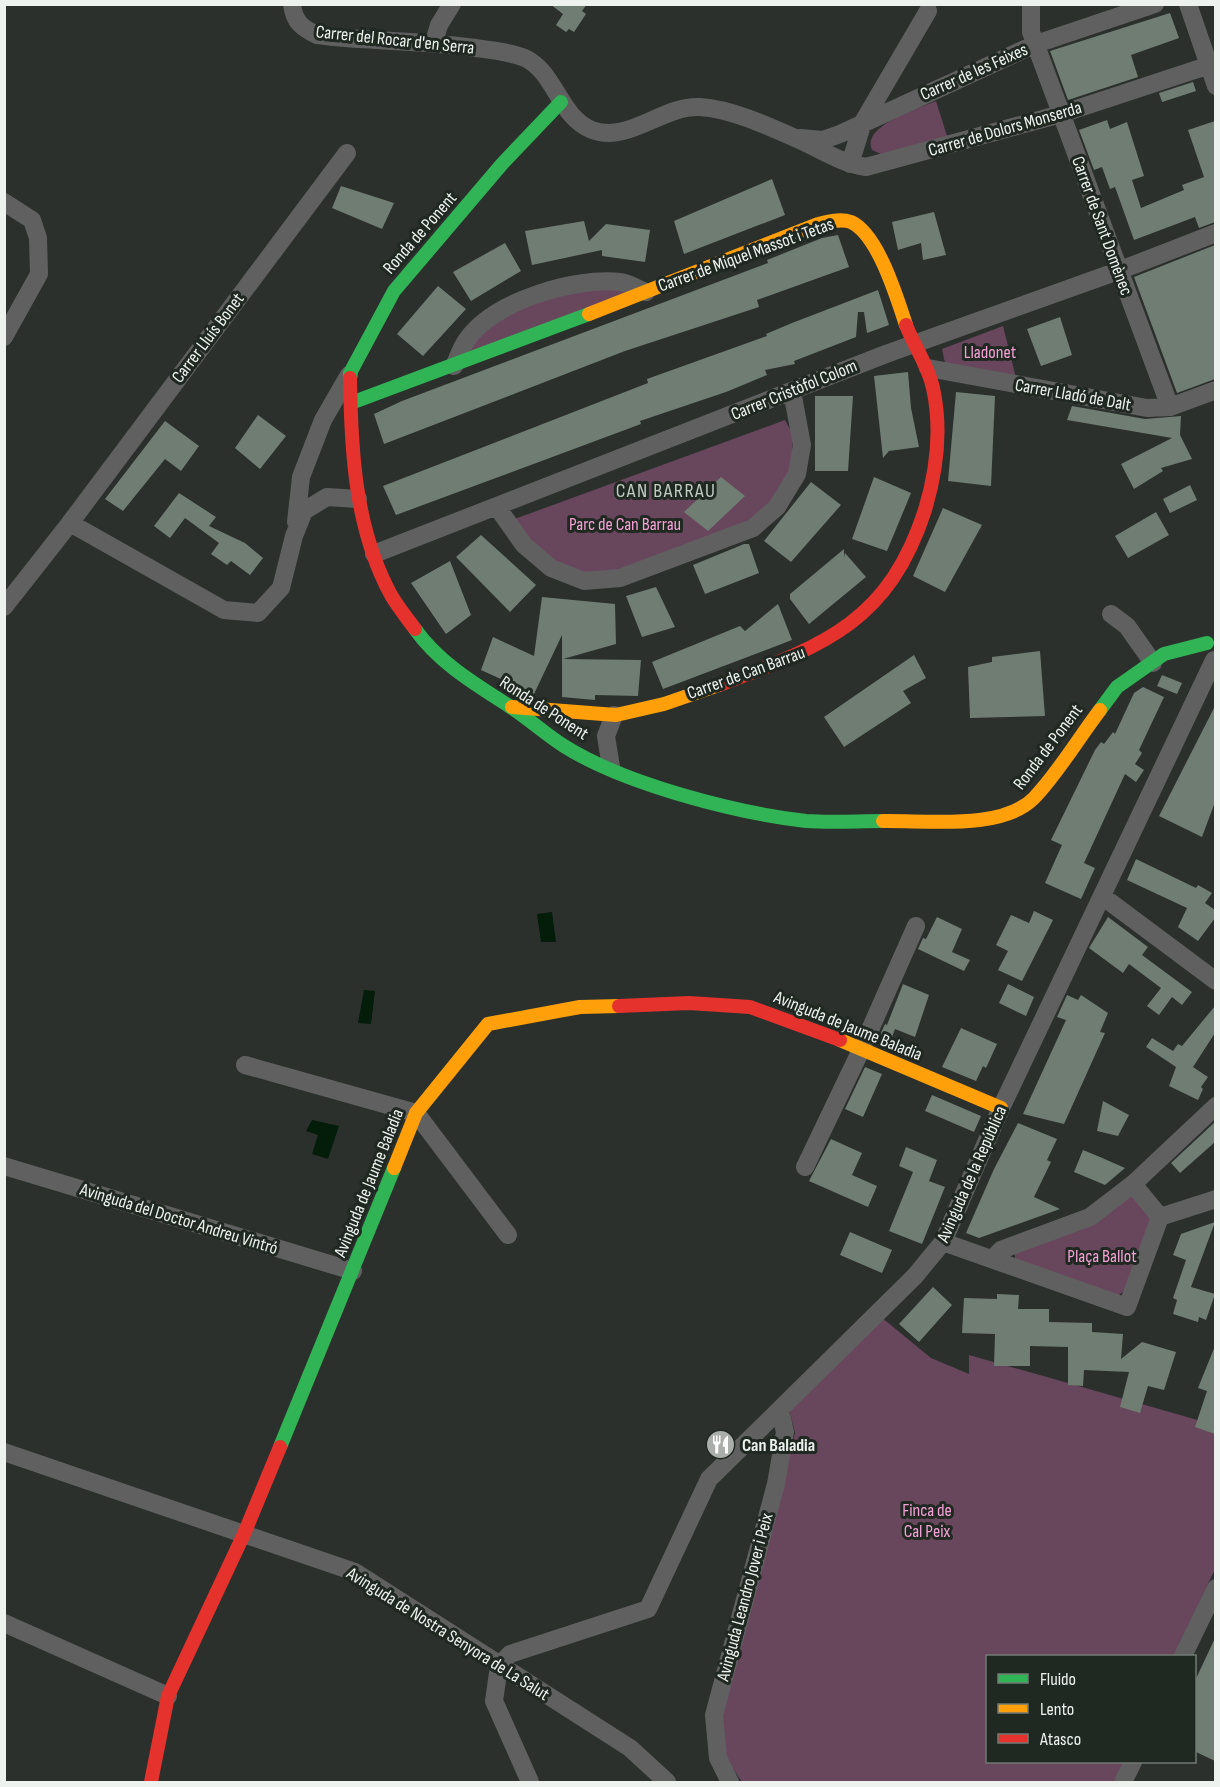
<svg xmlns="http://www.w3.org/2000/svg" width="1220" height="1787" font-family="'Sofia Sans Condensed',sans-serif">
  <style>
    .green { fill: #68475c }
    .water { fill: #041c0a }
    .building { fill: #6f7d73 }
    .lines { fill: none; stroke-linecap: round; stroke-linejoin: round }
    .street { stroke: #616061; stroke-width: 18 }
    .fast { stroke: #30b455; stroke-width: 14 }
    .slow { stroke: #ff9f0a; stroke-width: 14 }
    .jam { stroke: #e5322d; stroke-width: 14 }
    .labels { text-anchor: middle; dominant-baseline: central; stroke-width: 6; stroke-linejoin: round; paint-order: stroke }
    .street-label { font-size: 18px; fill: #edf2ee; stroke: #202822 }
    .park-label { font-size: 18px; fill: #f6a1d6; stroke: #202822 }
    .poi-label { font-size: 18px; font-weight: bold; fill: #edf2ee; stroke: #202822; text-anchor: start }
    .neighbourhood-label { font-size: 20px; letter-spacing: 1.5px; fill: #c1ccc3; stroke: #202822 }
  </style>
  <rect width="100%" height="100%" fill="#2b302d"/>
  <path class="green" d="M 936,101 L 947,136 L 881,154 L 872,150 C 861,126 917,109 936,101 Z
    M 577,284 L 642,292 L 458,359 L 493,316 Z
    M 1003,326 L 1016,378 L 945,363 L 942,349 Z
    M 785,420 L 793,435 L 791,477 L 771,503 L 749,522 L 617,572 L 584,573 L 551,561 L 512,520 Z
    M 1131,1194 L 1151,1218 L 1127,1289 L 1116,1297 L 1015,1262 L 1015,1252 Z
    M 881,1317 L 931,1358 L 969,1374 L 969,1355 L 1215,1425 L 1215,1569 L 1174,1656 L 988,1656 L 988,1762 L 1124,1762 L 1114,1782 L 742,1782 L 726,1758 L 722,1714 L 795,1433 L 789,1408 Z"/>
  <path class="water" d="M 552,912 L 556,942 L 541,942 L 537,914 Z
    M 364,990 L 375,991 L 371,1024 L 358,1023 Z
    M 312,1120 L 339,1126 L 328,1159 L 312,1154 L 318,1135 L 306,1131 Z"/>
  <path class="building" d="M 550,4 L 587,4 L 582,11 L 586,14 L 574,32 L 569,29 L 566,32 L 556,25 L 563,14 Z
    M 1170,13 L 1179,38 L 1131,55 L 1138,77 L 1068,100 L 1050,51 Z
    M 1193,82 L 1196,91 L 1162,102 L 1159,93 Z
    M 1107,120 L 1110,129 L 1127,122 L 1144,176 L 1132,180 L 1141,208 L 1184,190 L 1182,185 L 1204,177 L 1188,130 L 1215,121 L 1215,222 L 1199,228 L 1195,217 L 1134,240 L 1115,187 L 1110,189 L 1102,167 L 1094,170 L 1079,130 Z
    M 772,179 L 785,215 L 684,254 L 674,221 Z
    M 341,186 L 394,203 L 382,229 L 332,208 Z
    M 934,212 L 946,255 L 923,260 L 921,243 L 898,250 L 892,222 Z
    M 584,221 L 589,241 L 606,224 L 650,230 L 645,262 L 602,256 L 602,250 L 532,265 L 525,231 Z
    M 838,235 L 849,267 L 757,300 L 759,307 L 625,351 L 384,444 L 374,414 L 402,401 L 768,263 L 767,260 L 822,238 Z
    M 505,243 L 521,271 L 471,301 L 453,272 Z
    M 1215,245 L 1215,379 L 1177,393 L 1134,277 Z
    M 438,286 L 466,309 L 423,356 L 397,334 Z
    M 878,290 L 889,325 L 867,333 L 864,312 L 858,312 L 856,337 L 794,361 L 795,364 L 765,370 L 767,375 L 726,392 L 640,421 L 641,424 L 396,515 L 383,486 L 648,383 L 647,379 L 767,336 L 766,334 L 792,323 Z
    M 1060,317 L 1072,355 L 1041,366 L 1027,329 Z
    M 908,372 L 911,408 L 919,447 L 889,451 L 883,458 L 874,376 Z
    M 956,392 L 995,396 L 991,486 L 948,481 Z
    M 815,396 L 853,396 L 848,471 L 815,471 Z
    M 1072,406 L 1145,419 L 1181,416 L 1180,435 L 1192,459 L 1161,468 L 1163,471 L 1134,489 L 1121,464 L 1172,438 L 1067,420 Z
    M 258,415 L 286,436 L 260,469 L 235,448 Z
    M 165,421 L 199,446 L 181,471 L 165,459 L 123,511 L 105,499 Z
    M 721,477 L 745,496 L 708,531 L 684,512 Z
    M 874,477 L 911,493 L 887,551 L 852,539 Z
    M 811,482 L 841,505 L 791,562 L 764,541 Z
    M 1190,485 L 1197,500 L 1170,513 L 1163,499 Z
    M 179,493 L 216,517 L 209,526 L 245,543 L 263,558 L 250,575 L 231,561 L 227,565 L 211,554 L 219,543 L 185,518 L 170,538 L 154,526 Z
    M 943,508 L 982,525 L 945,592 L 913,576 Z
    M 1156,512 L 1169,535 L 1128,558 L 1115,536 Z
    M 481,535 L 536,585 L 510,612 L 456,557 Z
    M 744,544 L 749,544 L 759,573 L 705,594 L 693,565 Z
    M 844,549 L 844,557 L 845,553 L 866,577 L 809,624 L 790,599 L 790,594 Z
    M 450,561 L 471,615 L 446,634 L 411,583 Z
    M 656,587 L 675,627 L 642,637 L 626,596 Z
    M 542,597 L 615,604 L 616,644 L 563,659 L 641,660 L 638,696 L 595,695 L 595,700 L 562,697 L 562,635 L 534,694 L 481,670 L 493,637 L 534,656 Z
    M 778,604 L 792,640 L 663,689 L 652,662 L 740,626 L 745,631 Z
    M 1040,651 L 1045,716 L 970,718 L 968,667 L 992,662 L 992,657 Z
    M 914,655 L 926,678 L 903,691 L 911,703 L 844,747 L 824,717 Z
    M 1162,675 L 1182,683 L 1177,694 L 1157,686 Z
    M 1143,687 L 1164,697 L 1139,750 L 1142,753 L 1135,764 L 1144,770 L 1136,782 L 1125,774 L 1084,863 L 1095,868 L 1081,899 L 1045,883 L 1062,845 L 1051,840 L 1095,750 L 1101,742 L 1104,744 L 1113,732 L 1115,734 L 1134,693 Z
    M 1215,706 L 1215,802 L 1202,837 L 1159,816 Z
    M 1136,859 L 1196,888 L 1198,885 L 1212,893 L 1205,903 L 1215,910 L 1215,918 L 1198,941 L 1178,927 L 1187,908 L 1127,880 Z
    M 1034,911 L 1053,920 L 1022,981 L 998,970 L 1008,951 L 996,945 L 1011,915 L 1029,923 Z
    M 937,917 L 962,929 L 952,952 L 970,960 L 964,971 L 918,949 L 923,938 L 926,939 Z
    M 1108,917 L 1148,947 L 1142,955 L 1192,992 L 1182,1005 L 1172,997 L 1159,1015 L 1147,1006 L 1161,988 L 1129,964 L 1123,973 L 1089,948 Z
    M 903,984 L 929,995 L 915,1037 L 895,1029 L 891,1040 L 880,1035 L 885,1024 L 887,1025 Z
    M 1008,984 L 1034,997 L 1026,1016 L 999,1003 Z
    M 1067,995 L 1078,1000 L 1081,995 L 1108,1013 L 1100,1032 L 1105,1033 L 1064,1124 L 1023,1114 L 1066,1020 L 1057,1017 Z
    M 1215,1006 L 1215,1033 L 1193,1067 L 1208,1077 L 1201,1087 L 1203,1089 L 1198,1100 L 1169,1086 L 1176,1067 L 1146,1047 L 1152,1038 L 1173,1051 L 1178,1044 L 1182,1046 Z
    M 961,1028 L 997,1044 L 986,1068 L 983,1066 L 976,1081 L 942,1067 Z
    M 865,1067 L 882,1074 L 863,1117 L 845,1109 Z
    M 932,1095 L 981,1116 L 974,1132 L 925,1111 Z
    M 1103,1101 L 1129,1115 L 1118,1136 L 1097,1131 Z
    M 1215,1122 L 1215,1142 L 1180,1173 L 1171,1163 Z
    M 1018,1123 L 1057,1139 L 1047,1160 L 1051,1162 L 1034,1197 L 1060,1209 L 979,1238 L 966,1233 L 994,1169 Z
    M 831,1139 L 862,1153 L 852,1175 L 877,1186 L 868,1207 L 809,1181 Z
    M 906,1147 L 937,1160 L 929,1181 L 945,1187 L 922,1244 L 889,1231 L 913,1172 L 899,1166 Z
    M 1083,1150 L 1100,1157 L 1125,1168 L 1105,1185 L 1074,1172 Z
    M 1215,1222 L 1191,1287 L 1215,1294 L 1206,1320 L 1199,1317 L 1198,1322 L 1173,1314 L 1177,1300 L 1173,1298 L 1186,1260 L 1173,1255 L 1181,1234 Z
    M 850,1232 L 892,1250 L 882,1273 L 840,1255 Z
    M 933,1287 L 952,1305 L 919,1342 L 899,1324 Z
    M 997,1294 L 1019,1295 L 1018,1309 L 1049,1309 L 1049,1322 L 1092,1323 L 1092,1332 L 1123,1334 L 1121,1359 L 1142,1342 L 1176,1352 L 1164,1390 L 1148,1386 L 1140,1413 L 1120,1407 L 1129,1372 L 1084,1370 L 1083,1386 L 1068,1385 L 1068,1347 L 1030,1346 L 1030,1366 L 994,1366 L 995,1334 L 962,1333 L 964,1298 L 997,1299 Z
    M 1215,1346 L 1215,1434 L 1195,1427 L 1207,1391 L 1198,1388 Z
    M 1215,1638 L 1215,1761 L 1194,1751 L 1194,1683 Z"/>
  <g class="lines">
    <path class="street" d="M 292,4 C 294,22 302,28 317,35 C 370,42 423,40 476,48 C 492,50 510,52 525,58 C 556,73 559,117 592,130 C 628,144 663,105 700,107 C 731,109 766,125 795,138 C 819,148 839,163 866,167 L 1061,114 L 1216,63
      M 1031,4 L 1031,32 L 1170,407
      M 1188,4 L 1216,86
      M 434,42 L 439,25 L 452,4
      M 800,138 L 823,140 L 840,134 L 1036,44 L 1155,4
      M 850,164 L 863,122 L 928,11
      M 4,202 L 32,220 L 38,238 L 39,274 L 4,337
      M 454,366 C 458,358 461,348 466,341 C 492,301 575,277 620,282 C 629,283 638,289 646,292
      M 928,368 L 1147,408 L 1170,407 L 1216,390
      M 497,507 L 524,545 L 551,568 L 584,581 L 620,578 L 753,528 L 777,507 L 797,474 L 802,445 L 792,391
      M 296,522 L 301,477 L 323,420 L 349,375
      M 70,523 L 347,153
      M 374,554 L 886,354 L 1118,271 L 1216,233
      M 4,607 L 70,523 L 224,610 L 258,613 L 281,588 L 294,536 L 304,511 L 327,497 L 358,499
      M 1111,614 L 1127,626 L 1153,663
      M 611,767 L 606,736 L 614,715
      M 1102,896 L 1216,981
      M 245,1065 L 416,1113 L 508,1235
      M 4,1166 L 353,1271
      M 805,1167 L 861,1050 L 916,926
      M 1133,1184 L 1160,1217
      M 1160,1217 L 1216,1199
      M 943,1242 L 1127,1307 L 1160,1217
      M 993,1258 L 1001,1250 L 1090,1217 L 1133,1184 L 1216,1106
      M 4,1452 L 355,1572 L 630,1748 L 667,1782
      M 4,1623 L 168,1696
      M 1183,1656 L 1216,1588
      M 499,1666 L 510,1654 L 648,1609 L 709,1479 L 915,1276 L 943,1242 L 1001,1108 L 1214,660
      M 499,1666 L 494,1701 L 530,1782
      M 730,1782 L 718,1758 L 714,1715 L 776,1484 L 785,1432 L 780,1409
      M 1123,1782 L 1133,1762"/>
    <path class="fast" d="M 350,378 L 350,373 L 394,291 L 502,164 L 561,102
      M 351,403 L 589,314
      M 415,629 C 439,663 475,684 509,706 C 528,718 545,734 564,746 C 624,784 736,813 806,821 C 831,823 858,821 883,821
      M 1100,710 L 1117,687 L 1164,654 L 1207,643
      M 280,1447 L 394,1168"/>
    <path class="slow" d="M 589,314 L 818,224 C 828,222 840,218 851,222 C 878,234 897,298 906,325
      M 512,707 L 616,715 L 664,704 L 719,685
      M 883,821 C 925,820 1002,831 1034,798 C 1058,773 1078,739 1100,710
      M 840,1040 L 1001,1108
      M 394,1168 L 416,1113 L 488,1024 L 580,1007 L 619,1006"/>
    <path class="jam" d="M 350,378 C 351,451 355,529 391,595 C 398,607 407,618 415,629
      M 719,685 C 822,646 888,624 925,510 C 937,470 942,429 933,388 C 928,365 914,346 906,325
      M 619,1006 L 689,1003 L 750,1007 L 840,1040
      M 151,1782 L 168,1696 L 244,1534 L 280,1447"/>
  </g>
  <defs>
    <symbol id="restaurant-disc" viewBox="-11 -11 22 22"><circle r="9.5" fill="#a9aeaa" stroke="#202822"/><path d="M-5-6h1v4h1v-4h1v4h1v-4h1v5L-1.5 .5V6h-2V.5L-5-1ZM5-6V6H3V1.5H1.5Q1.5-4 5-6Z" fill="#fff"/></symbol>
  </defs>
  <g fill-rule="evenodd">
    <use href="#restaurant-disc" x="704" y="1428" width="33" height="33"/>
  </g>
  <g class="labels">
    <g class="street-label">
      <text transform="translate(395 40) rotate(6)">Carrer del Rocar d'en Serra</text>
      <text transform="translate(974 72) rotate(-24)">Carrer de les Feixes</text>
      <text transform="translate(1005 129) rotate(-16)">Carrer de Dolors Monserda</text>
      <text transform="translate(1102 226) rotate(70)">Carrer de Sant Domènec</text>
      <text transform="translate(420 233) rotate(-49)">Ronda de Ponent</text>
      <text transform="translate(746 255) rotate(-20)">Carrer de Miquel Massot i Tetas</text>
      <text transform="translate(208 338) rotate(-53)">Carrer Lluís Bonet</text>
      <text transform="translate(794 390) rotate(-22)">Carrer Cristòfol Colom</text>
      <text transform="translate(1073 395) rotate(10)">Carrer Lladó de Dalt</text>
      <text transform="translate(746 673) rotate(-20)">Carrer de Can Barrau</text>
      <text transform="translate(544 708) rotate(33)">Ronda de Ponent</text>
      <text transform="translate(1048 747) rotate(-53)">Ronda de Ponent</text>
      <text transform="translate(848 1026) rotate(22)">Avinguda de Jaume Baladia</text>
      <text transform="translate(972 1174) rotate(-66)">Avinguda de la República</text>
      <text transform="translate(369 1183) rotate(-68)">Avinguda de Jaume Baladia</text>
      <text transform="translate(179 1219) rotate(17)">Avinguda del Doctor Andreu Vintró</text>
      <text transform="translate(745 1597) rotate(-75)">Avinguda Leandro Jover i Peix</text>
      <text transform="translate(448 1634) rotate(32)">Avinguda de Nostra Senyora de La Salut</text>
    </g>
    <g class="park-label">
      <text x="990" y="352">Lladonet</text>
      <text x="625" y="524">Parc de Can Barrau</text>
      <text x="1102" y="1256">Plaça Ballot</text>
      <text x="927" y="1510">Finca de<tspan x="927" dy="21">Cal Peix</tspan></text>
    </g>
    <g class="poi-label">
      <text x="742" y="1445">Can Baladia</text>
    </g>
    <g class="neighbourhood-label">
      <text x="666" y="491">CAN BARRAU</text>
    </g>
  </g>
  <rect width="1220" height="1787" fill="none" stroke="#edf2ee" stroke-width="12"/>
  <rect x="986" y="1655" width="210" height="108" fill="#202822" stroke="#727974" stroke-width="1.5"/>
  <rect x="998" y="1674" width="30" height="9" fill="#30b455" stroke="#727974" stroke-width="1.5"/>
  <text x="1040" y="1685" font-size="18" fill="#edf2ee">Fluido</text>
  <rect x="998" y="1704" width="30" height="9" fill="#ff9f0a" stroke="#727974" stroke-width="1.5"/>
  <text x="1040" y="1715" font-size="18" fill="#edf2ee">Lento</text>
  <rect x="998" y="1734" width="30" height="9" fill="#e5322d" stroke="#727974" stroke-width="1.5"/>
  <text x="1040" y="1745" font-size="18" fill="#edf2ee">Atasco</text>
</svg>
